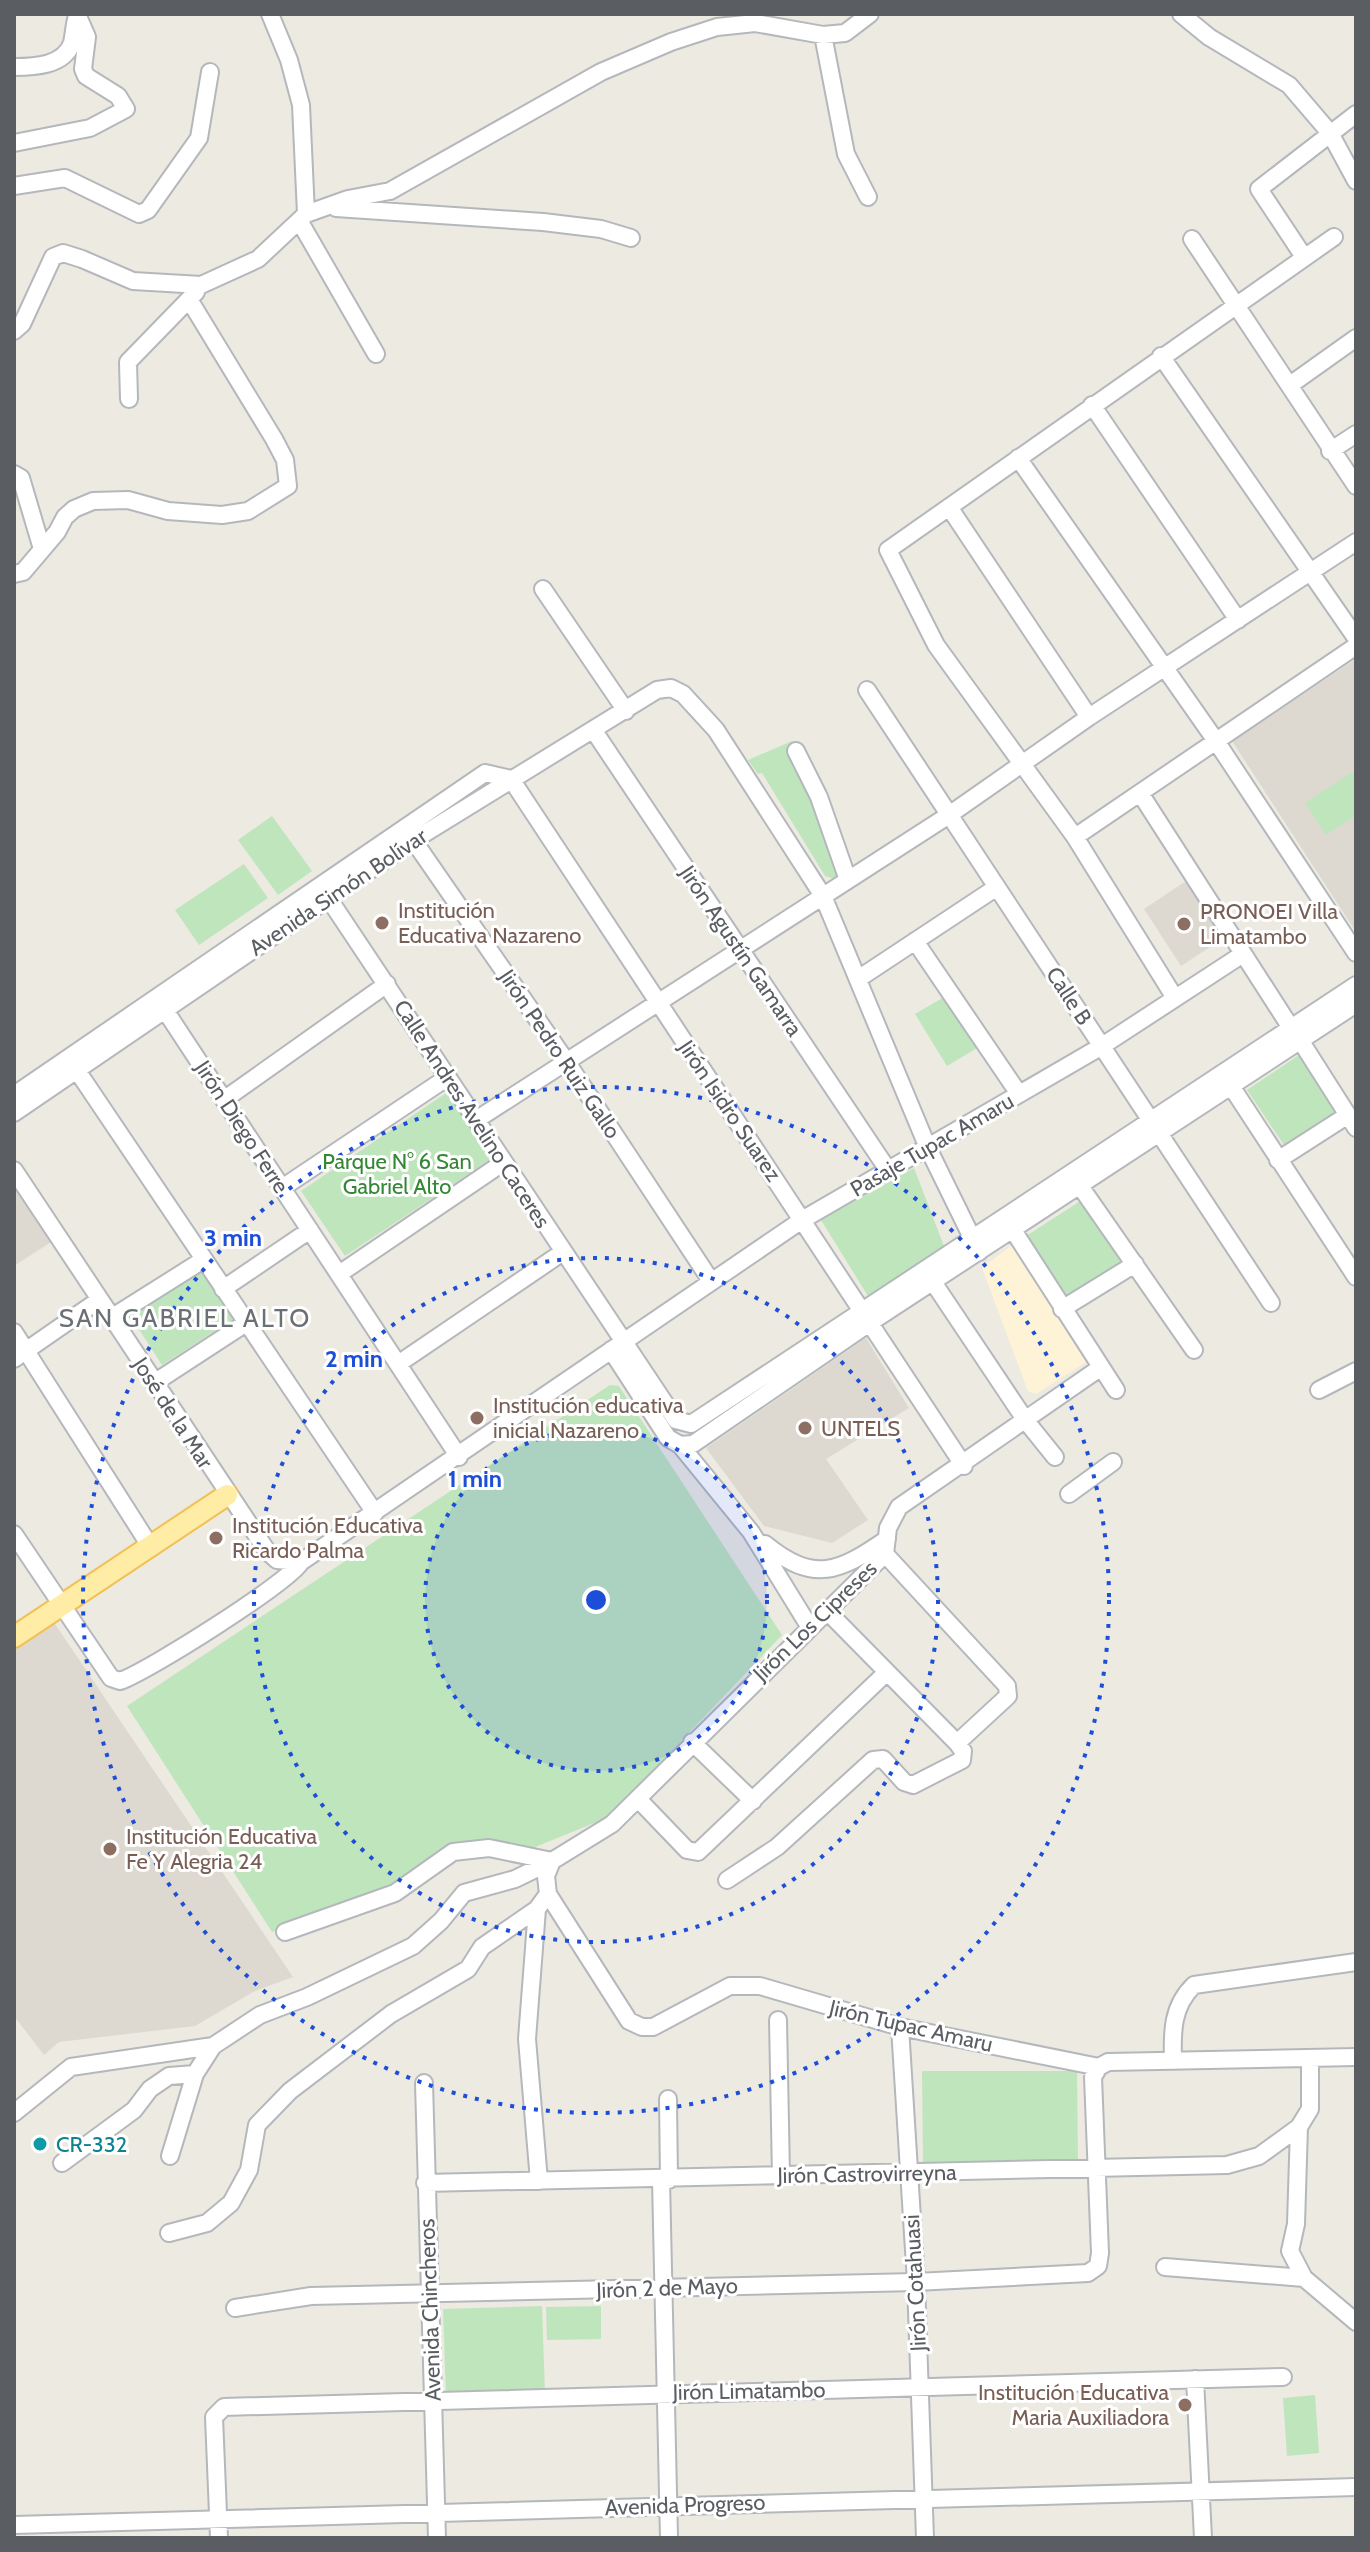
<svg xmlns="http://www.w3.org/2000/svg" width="1370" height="2552" font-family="Cabin,sans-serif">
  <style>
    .commercial { fill: #fef3d6 }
    .education { fill: #ddd9d0 }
    .green { fill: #bfe5bd }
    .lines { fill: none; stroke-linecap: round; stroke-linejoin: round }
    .minor-casing { stroke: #b4b8bc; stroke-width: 20 }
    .major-casing { stroke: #f2c055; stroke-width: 24 }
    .minor { stroke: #fff; stroke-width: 16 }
    .major { stroke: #ffeda5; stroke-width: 20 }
    .ring { fill: none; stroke: #1d4ed8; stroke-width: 4; stroke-dasharray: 4 8 }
    .education-dot { fill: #8d6e63; stroke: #fff; stroke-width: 3 }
    .culture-dot { fill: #0f9aa8; stroke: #fff; stroke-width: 3 }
    .labels { text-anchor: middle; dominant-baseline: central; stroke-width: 6; stroke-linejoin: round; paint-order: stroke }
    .street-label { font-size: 22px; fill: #5a5e63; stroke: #fff }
    .education-label { font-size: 22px; fill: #785e54; stroke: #fff; text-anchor: start }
    .park-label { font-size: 22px; fill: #348735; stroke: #fff }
    .culture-label { font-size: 22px; fill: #0d838f; stroke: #fff; text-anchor: start }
    .quarter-label { font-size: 26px; letter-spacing: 2px; fill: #6b7075; stroke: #fff }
    .centre { fill: #1d4ed8; stroke: #fff; stroke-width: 4 }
    .ring-label { font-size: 24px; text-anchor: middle; font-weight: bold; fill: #1d4ed8; stroke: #fff; stroke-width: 6; stroke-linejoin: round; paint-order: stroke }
  </style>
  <rect width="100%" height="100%" fill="#edeae2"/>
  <path class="commercial" d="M 1012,1245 L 1086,1362 L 1036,1394 L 1028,1391 L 982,1268 Z"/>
  <path class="education" d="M 1356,659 L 1356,932 L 1232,741 Z
    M 1186,881 L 1224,938 L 1181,966 L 1144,909 Z
    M 14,1187 L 51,1242 L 14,1266 Z
    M 866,1338 L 909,1408 L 826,1459 L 868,1520 L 832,1543 L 764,1526 L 706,1448 Z
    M 53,1621 L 293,1977 L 255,1991 L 195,2026 L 59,2042 L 44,2055 L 14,2016 L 14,1648 Z"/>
  <path class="green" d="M 792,741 L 842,864 L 839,876 L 834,879 L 825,876 L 762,773 L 758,774 L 748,760 Z
    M 1352,772 L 1356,778 L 1356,815 L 1326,835 L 1305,803 Z
    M 272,816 L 312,871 L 278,895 L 238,840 Z
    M 244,864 L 268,898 L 199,945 L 175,910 Z
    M 946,996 L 977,1048 L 947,1066 L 915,1014 Z
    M 1302,1053 L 1344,1114 L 1288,1151 L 1247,1090 Z
    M 449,1091 L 494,1157 L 345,1256 L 301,1191 Z
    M 914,1168 L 944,1246 L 868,1296 L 821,1220 Z
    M 1082,1200 L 1124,1263 L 1069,1300 L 1026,1236 Z
    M 203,1270 L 235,1318 L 162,1365 L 131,1317 Z
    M 610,1385 L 619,1386 L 782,1635 L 609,1817 L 523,1852 L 485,1843 L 371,1901 L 272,1932 L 127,1706 Z
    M 922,2071 L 1077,2071 L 1078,2161 L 923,2162 Z
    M 542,2306 L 545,2394 L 446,2397 L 443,2309 Z
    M 601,2306 L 601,2339 L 547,2340 L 546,2307 Z
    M 1315,2395 L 1319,2453 L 1287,2456 L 1283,2398 Z"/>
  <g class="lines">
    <defs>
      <path id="minor" d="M 270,14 L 289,60 L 301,105 L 306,214
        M 1181,14 L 1209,37 L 1289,85 L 1330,133 L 1356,181
        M 823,35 L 846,154 L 868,197
        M 14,67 C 34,67 64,66 72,43 C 74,34 74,25 77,16
        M 14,143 L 90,128 L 126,109 L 118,96 L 86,76 L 83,69 L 87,37 L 77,14
        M 14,186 L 65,178 L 139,214 L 148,210 L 199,138 L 210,72
        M 336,208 L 543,222 L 601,229 L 631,238
        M 300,222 L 376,354
        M 1192,239 L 1356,486
        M 1304,257 L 1259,189 L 1356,114
        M 14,331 L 22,324 L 53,257 L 63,253 L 82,259 L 133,281 L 201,285 L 258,259 L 306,214 L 348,199 L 390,191 L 601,72 L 671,42 L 717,27 L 755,23 L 823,35 L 845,33 L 870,14
        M 1161,356 L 1356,638
        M 1290,385 L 1356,338
        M 129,399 L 128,362 L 196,292
        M 1092,405 L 1238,620
        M 1330,451 L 1356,434
        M 1018,458 L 1216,741 L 1356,953
        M 14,474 L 21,478 L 42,549
        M 949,507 L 1089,717
        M 14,574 L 23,572 L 57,532 L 65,517 L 74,509 L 93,501 L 128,500 L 168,511 L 222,515 L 248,511 L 288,486 L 285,460 L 274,439 L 190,301
        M 543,589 L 626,711
        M 867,690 L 1271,1303
        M 594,731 L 888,1170
        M 796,751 L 819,797 L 848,880
        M 1140,793 L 1291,1028
        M 409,834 L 566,1061 L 711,1281
        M 1075,837 L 1356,646
        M 321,887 L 676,1420 L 691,1424 L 1356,985
        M 915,941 L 1019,1094
        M 858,979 L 997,887
        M 1175,998 L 1075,837 L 936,645 L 888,550 L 1334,237
        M 159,1001 L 459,1457
        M 1300,1040 L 1356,1128
        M 76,1069 L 375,1513
        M 1231,1086 L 1356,1277
        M 14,1095 L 485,773 L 511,779 L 964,1466
        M 225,1099 L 387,984
        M 14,1113 L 414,840 L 657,690 L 671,688 L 683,694 L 716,730 L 823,896 L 928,1148 L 979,1252
        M 476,1120 L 949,815 L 1089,717 L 1356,542
        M 1278,1160 L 1348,1115
        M 14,1170 L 267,1551 L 277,1560 L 301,1562 L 802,1220 L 1102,1046 L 1243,954
        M 1080,1186 L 1194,1350
        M 282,1188 L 448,1077
        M 1013,1230 L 1116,1390
        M 339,1274 L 504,1162
        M 933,1282 L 1026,1421 L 1055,1457
        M 223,1289 L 310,1230
        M 1062,1309 L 1135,1264
        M 111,1318 L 203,1260
        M 14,1332 L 150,1546
        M 611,1350 L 668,1438 L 680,1445 L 751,1532 L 809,1626
        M 14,1359 L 99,1300
        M 398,1364 L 563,1252
        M 1100,1368 L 899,1507 L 888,1528 L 885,1554 L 612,1824 L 552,1861 L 546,1876 L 548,1894 L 629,2021 L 642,2027 L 653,2027 L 730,1986 L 760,1986 L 900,2027 L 1099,2067 L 1108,2062 L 1356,2057
        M 154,1383 L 246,1323
        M 1319,1390 L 1356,1371
        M 680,1445 L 693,1444 L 871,1322 L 1356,1004
        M 1069,1494 L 1113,1462
        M 14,1534 L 111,1678 L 120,1681 C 147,1672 288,1583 301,1562
        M 765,1544 C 814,1584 839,1572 887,1539
        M 885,1554 L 1007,1686 L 1008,1696 L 957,1743
        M 692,1742 L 753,1801
        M 638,1799 L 687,1850 L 698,1852 L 886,1673
        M 727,1880 L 777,1847 L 873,1760 L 883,1759 L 904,1782 L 913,1785 L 962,1760 L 963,1751 L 957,1743 L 826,1610
        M 537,1909 L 527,2039 L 539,2181
        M 285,1932 L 395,1893 L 453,1852 L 489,1848 L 552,1861
        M 778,2020 L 781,2176
        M 900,2027 L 916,2282 L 925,2538
        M 1310,2058 L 1310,2109 L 1299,2127 L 1296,2224 L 1290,2251 L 1304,2278 L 1356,2322
        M 1173,2061 C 1172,2032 1172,2006 1194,1985 L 1356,1962
        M 424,2083 L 437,2538
        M 668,2099 L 669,2180
        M 14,2113 L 71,2067 L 213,2046 L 260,2015 L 307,1997 L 413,1946 L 441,1921 L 464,1893 L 515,1879 L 552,1861
        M 170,2156 L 195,2074 L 213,2046
        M 62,2163 L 134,2110 L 150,2089 L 169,2076 L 195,2074
        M 661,2180 L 669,2538
        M 425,2183 L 1227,2165 L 1259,2156 L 1299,2127
        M 169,2233 L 207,2223 L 231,2203 L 249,2170 L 257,2125 L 290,2091 L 391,2014 L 468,1969 L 482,1947 L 537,1909 L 548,1894
        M 1165,2267 L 1304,2278
        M 235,2308 L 311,2296 L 916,2282 L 1088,2273 L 1098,2266 L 1100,2253 L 1093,2077 L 1099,2067
        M 1195,2379 L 1203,2538
        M 14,2525 L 1356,2487
        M 219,2538 L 214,2417 L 224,2407 L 1283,2377"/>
      <path id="major" d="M 14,1637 L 227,1495"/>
    </defs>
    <use href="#minor" class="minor-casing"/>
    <use href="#major" class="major-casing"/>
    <use href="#minor" class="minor"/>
    <use href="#major" class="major"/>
  </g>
  <circle cx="596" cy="1600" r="171" fill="#1d4ed8" fill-opacity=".12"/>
  <g class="ring">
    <circle cx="596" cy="1600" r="171"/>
    <circle cx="596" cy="1600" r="342"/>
    <circle cx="596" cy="1600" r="513"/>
  </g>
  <g class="education-dot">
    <circle cx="382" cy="923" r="8"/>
    <circle cx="1184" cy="924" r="8"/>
    <circle cx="477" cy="1418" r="8"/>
    <circle cx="805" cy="1428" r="8"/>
    <circle cx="216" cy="1538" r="8"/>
    <circle cx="110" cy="1849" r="8"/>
    <circle cx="1185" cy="2405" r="8"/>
  </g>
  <circle class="culture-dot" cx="40" cy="2144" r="8"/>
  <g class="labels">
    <g class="street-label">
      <text transform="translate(338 892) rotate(-34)">Avenida Simón Bolívar</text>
      <text transform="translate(741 951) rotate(56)">Jirón Agustín Gamarra</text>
      <text transform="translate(1069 996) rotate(57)">Calle B</text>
      <text transform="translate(560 1054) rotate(56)">Jirón Pedro Ruiz Gallo</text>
      <text transform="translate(730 1111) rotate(56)">Jirón Isidro Suarez</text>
      <text transform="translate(472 1114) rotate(57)">Calle Andres Avelino Caceres</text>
      <text transform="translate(242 1127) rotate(57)">Jirón Diego Ferre</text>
      <text transform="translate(932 1145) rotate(-30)">Pasaje Tupac Amaru</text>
      <text transform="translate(173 1413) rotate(57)">José de la Mar</text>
      <text transform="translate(815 1621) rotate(-44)">Jirón Los Cipreses</text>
      <text transform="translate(911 2026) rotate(13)">Jirón Tupac Amaru</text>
      <text transform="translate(867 2174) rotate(-1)">Jirón Castrovirreyna</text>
      <text transform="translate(915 2283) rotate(-93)">Jirón Cotahuasi</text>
      <text transform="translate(667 2288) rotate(-2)">Jirón 2 de Mayo</text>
      <text transform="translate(430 2310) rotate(-92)">Avenida Chincheros</text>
      <text transform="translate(749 2391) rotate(-1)">Jirón Limatambo</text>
      <text transform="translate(685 2505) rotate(-2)">Avenida Progreso</text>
    </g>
    <g class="education-label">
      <text x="398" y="910">Institución<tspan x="398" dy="25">Educativa Nazareno</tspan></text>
      <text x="1200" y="911">PRONOEI Villa<tspan x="1200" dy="25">Limatambo</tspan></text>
      <text x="493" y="1405">Institución educativa<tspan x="493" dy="25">inicial Nazareno</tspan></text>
      <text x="821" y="1428">UNTELS</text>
      <text x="232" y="1525">Institución Educativa<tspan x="232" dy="25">Ricardo Palma</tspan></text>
      <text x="126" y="1836">Institución Educativa<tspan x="126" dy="25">Fe Y Alegria 24</tspan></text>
      <text x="1169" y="2392" text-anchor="end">Institución Educativa<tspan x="1169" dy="25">Maria Auxiliadora</tspan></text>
    </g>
    <g class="park-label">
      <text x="397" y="1161">Parque N° 6 San<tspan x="397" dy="25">Gabriel Alto</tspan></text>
    </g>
    <g class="culture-label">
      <text x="56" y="2144">CR-332</text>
    </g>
    <g class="quarter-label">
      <text x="185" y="1318">SAN GABRIEL ALTO</text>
    </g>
  </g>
  <circle cx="596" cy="1600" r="12" class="centre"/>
  <g class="ring-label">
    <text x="233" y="1246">3 min</text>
    <text x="354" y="1367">2 min</text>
    <text x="475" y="1487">1 min</text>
  </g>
  <rect width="1370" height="2552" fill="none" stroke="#5a5e63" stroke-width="32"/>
</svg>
